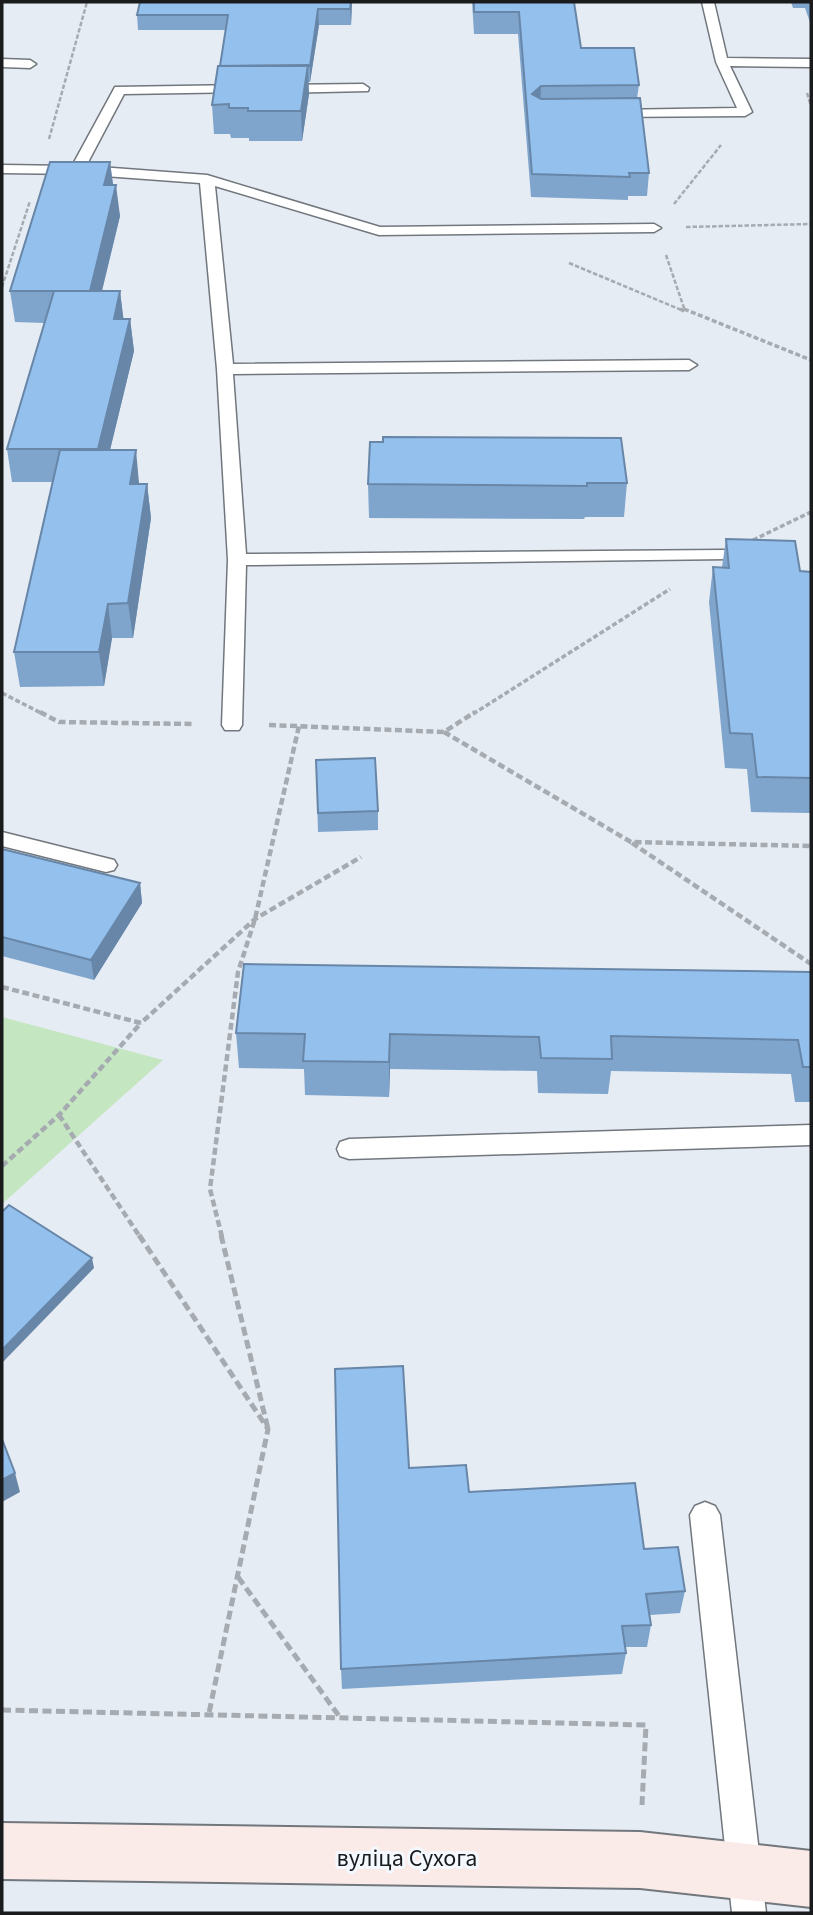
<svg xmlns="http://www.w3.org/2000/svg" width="813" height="1915" font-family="'Source Sans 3',sans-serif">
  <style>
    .green { fill: #c4e6c0 }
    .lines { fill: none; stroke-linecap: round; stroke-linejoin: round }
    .lane-casing { stroke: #71777d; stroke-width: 3 }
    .secondary-casing { stroke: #71777d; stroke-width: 4 }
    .path-far3 { stroke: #a6abb1; stroke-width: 2.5; stroke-dasharray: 4.5 2; stroke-linecap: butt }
    .path-far2 { stroke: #a6abb1; stroke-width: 3.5; stroke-dasharray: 5 2.5; stroke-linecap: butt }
    .path-far1 { stroke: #a6abb1; stroke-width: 4.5; stroke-dasharray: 7 3.5; stroke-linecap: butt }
    .path { stroke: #a6abb1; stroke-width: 5; stroke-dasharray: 9 4.5; stroke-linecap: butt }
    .lane { fill: #fff; fill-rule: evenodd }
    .secondary { fill: #faebe8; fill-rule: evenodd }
    .wall { fill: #7fa5cd }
    .shaded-wall { fill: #6886a7 }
    .building { fill: #94c0ee; stroke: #6886a7; stroke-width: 2 }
    .labels { text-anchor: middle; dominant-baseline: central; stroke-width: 6; stroke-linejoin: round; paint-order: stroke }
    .near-street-label { font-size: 24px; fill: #191b1d; stroke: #f4f9ff }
  </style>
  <rect width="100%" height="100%" fill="#e6ecf3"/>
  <path class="green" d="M 2,1017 L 163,1060 L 2,1204 Z"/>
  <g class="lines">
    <defs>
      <path id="lane" d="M 702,2 L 714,2 L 727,58 L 811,59 L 811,67 L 730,66 L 752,112 L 745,116 L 608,117 L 606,114 L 613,110 L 737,108 L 716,62 Z
        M 2,59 L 30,60 L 36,64 L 30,68 L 2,67 Z
        M 363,84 L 369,88 L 368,91 L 277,93 L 271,89 L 277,85 Z
        M 243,85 L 249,89 L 248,92 L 124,94 L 86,166 L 207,175 L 380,227 L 654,224 L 661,228 L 654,232 L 379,235 L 215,186 L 233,364 L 689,360 L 697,365 L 689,370 L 233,374 L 246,554 L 723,550 L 729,551 L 732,555 L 729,559 L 246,565 L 242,725 L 239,730 L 225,730 L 222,725 L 228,560 L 217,369 L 200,183 L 77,174 L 2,173 L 2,165 L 72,166 L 115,87 Z
        M 2,832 L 114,860 L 117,865 L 114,870 L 106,872 L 2,846 Z
        M 811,1125 L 811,1145 L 349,1159 L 340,1156 L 337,1149 L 340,1142 L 349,1139 Z
        M 705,1502 L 715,1506 L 720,1515 L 766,1913 L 732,1913 L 690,1515 L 695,1506 Z"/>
      <path id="secondary" d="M 2,1823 L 640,1832 L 811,1851 L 811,1907 L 640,1888 L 2,1879 Z"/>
    </defs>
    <use href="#lane" class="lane-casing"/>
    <use href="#secondary" class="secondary-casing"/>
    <path class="path-far3" d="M 807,93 L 811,106
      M 49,139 L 87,2
      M 674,204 L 721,145
      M 686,227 L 811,224
      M 666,255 L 685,311
      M 569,263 L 684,311
      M 2,287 L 30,201"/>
    <path class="path-far2" d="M 680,309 L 684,311
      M 684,309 L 811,360
      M 753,540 L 811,512
      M 2,693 L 43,714
      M 473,714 L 670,589"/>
    <path class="path-far1" d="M 40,712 L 59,722 L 193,724
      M 269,725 L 444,732 L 475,712
      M 444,732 L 631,842 L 811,846
      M 632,843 L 811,964
      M 2,987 L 141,1023 L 255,919 L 361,857
      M 59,1115 L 140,1237
      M 2,1166 L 59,1115 L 141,1023
      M 222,1237 L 210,1189 L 238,972 L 255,919 L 299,726"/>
    <path class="path" d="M 139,1235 L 268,1429 L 209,1713
      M 221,1235 L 268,1429
      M 238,1577 L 339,1716
      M 2,1710 L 646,1725 L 642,1805"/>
    <use href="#lane" class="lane"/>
    <use href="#secondary" class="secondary"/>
  </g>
  <path class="wall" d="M 140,2 L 352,2 L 351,25 L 319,25 L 310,82 L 308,82 L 309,94 L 302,141 L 249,141 L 249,138 L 231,138 L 230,134 L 214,134 L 212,105 L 220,66 L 226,30 L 138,30 L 137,15 Z
    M 472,2 L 574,2 L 581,48 L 639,85 L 637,98 L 649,173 L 647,196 L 628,196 L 628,200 L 531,197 L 518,34 L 474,34 Z
    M 791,2 L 811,2 L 811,25 L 805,8 L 793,8 Z
    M 110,162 L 113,185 L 120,216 L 102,291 L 120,291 L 123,319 L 130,319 L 134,351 L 110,450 L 139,483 L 139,484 L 147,484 L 151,518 L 133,638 L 112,638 L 104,686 L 20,687 L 14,652 L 52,482 L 12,482 L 7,449 L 44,323 L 15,322 L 10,291 Z
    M 627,483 L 624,517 L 585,517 L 584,519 L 369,518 L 368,484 Z
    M 726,539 L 800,571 L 811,572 L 811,813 L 751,812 L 747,769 L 725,768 L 709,602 L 713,567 L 722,567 Z
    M 316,760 L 378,811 L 378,830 L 318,832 Z
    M 2,849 L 140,883 L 142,903 L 94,980 L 2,956 Z
    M 811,972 L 811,1102 L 795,1102 L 791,1074 L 611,1071 L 608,1094 L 538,1093 L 537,1071 L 390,1069 L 389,1097 L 305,1095 L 304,1069 L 239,1068 L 236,1033 Z
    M 469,1492 L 644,1549 L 685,1591 L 680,1613 L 650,1615 L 651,1625 L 647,1647 L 625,1647 L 626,1653 L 622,1674 L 342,1689 L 341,1669 Z"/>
  <path class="shaded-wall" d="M 351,2 L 352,2 L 351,25 L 350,9 Z
    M 318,9 L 319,25 L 310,82 L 310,66 Z
    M 308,65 L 309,94 L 302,141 L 301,111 Z
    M 541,86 L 540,108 L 532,94 Z
    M 110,162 L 114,192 L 104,185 Z
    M 116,185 L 120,216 L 94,323 L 90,291 Z
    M 120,291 L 124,323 L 114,319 Z
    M 130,319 L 134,351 L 102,483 L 98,449 Z
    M 136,450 L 139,483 L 134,518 L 130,484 Z
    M 147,484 L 151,518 L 133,638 L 128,603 Z
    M 108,604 L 112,638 L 104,686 L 99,652 Z
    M 140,883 L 142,903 L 94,980 L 91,960 Z
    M 390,1034 L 390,1069 L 389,1097 L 389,1062 Z
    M 92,1258 L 94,1268 L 2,1363 L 2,1350 Z
    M 15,1473 L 20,1492 L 2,1502 L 2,1480 Z"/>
  <path class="building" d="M 140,2 L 351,2 L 350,9 L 318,9 L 310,66 L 220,66 L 228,15 L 137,15 Z
    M 474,2 L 574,2 L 581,48 L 634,48 L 639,85 L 541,86 L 532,94 L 541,99 L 640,98 L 649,173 L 629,173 L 630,177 L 532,174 L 519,12 L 474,12 Z
    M 308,65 L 301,111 L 248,111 L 248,108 L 229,108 L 229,104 L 212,105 L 218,66 Z
    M 50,162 L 110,162 L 104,185 L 116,185 L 90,291 L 10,291 Z
    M 54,291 L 120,291 L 114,319 L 130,319 L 98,449 L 7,449 Z
    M 383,437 L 621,438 L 627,483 L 587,483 L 587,486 L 368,484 L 370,442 L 383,442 Z
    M 60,450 L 136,450 L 130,484 L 147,484 L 128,603 L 108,604 L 99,652 L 14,652 Z
    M 726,539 L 795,541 L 800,571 L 811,572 L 811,778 L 757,777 L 752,734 L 730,733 L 713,567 L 729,568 Z
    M 375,758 L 378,811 L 318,813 L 316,760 Z
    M 2,849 L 140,883 L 91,960 L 2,937 Z
    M 244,964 L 811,972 L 811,1067 L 803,1067 L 798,1040 L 611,1036 L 612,1059 L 541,1058 L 539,1037 L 390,1034 L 389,1062 L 303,1061 L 305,1034 L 236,1033 Z
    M 9,1205 L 92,1258 L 2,1350 L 2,1212 Z
    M 403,1366 L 409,1468 L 466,1465 L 469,1492 L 635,1483 L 644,1549 L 678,1547 L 685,1591 L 646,1594 L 651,1625 L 622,1626 L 626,1653 L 341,1669 L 335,1369 Z
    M 2,1439 L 15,1473 L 2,1480 Z"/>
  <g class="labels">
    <g class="near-street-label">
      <text x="407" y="1858">вуліца Сухога</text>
    </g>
  </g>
  <rect width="813" height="1915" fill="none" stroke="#191b1d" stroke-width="7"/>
</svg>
